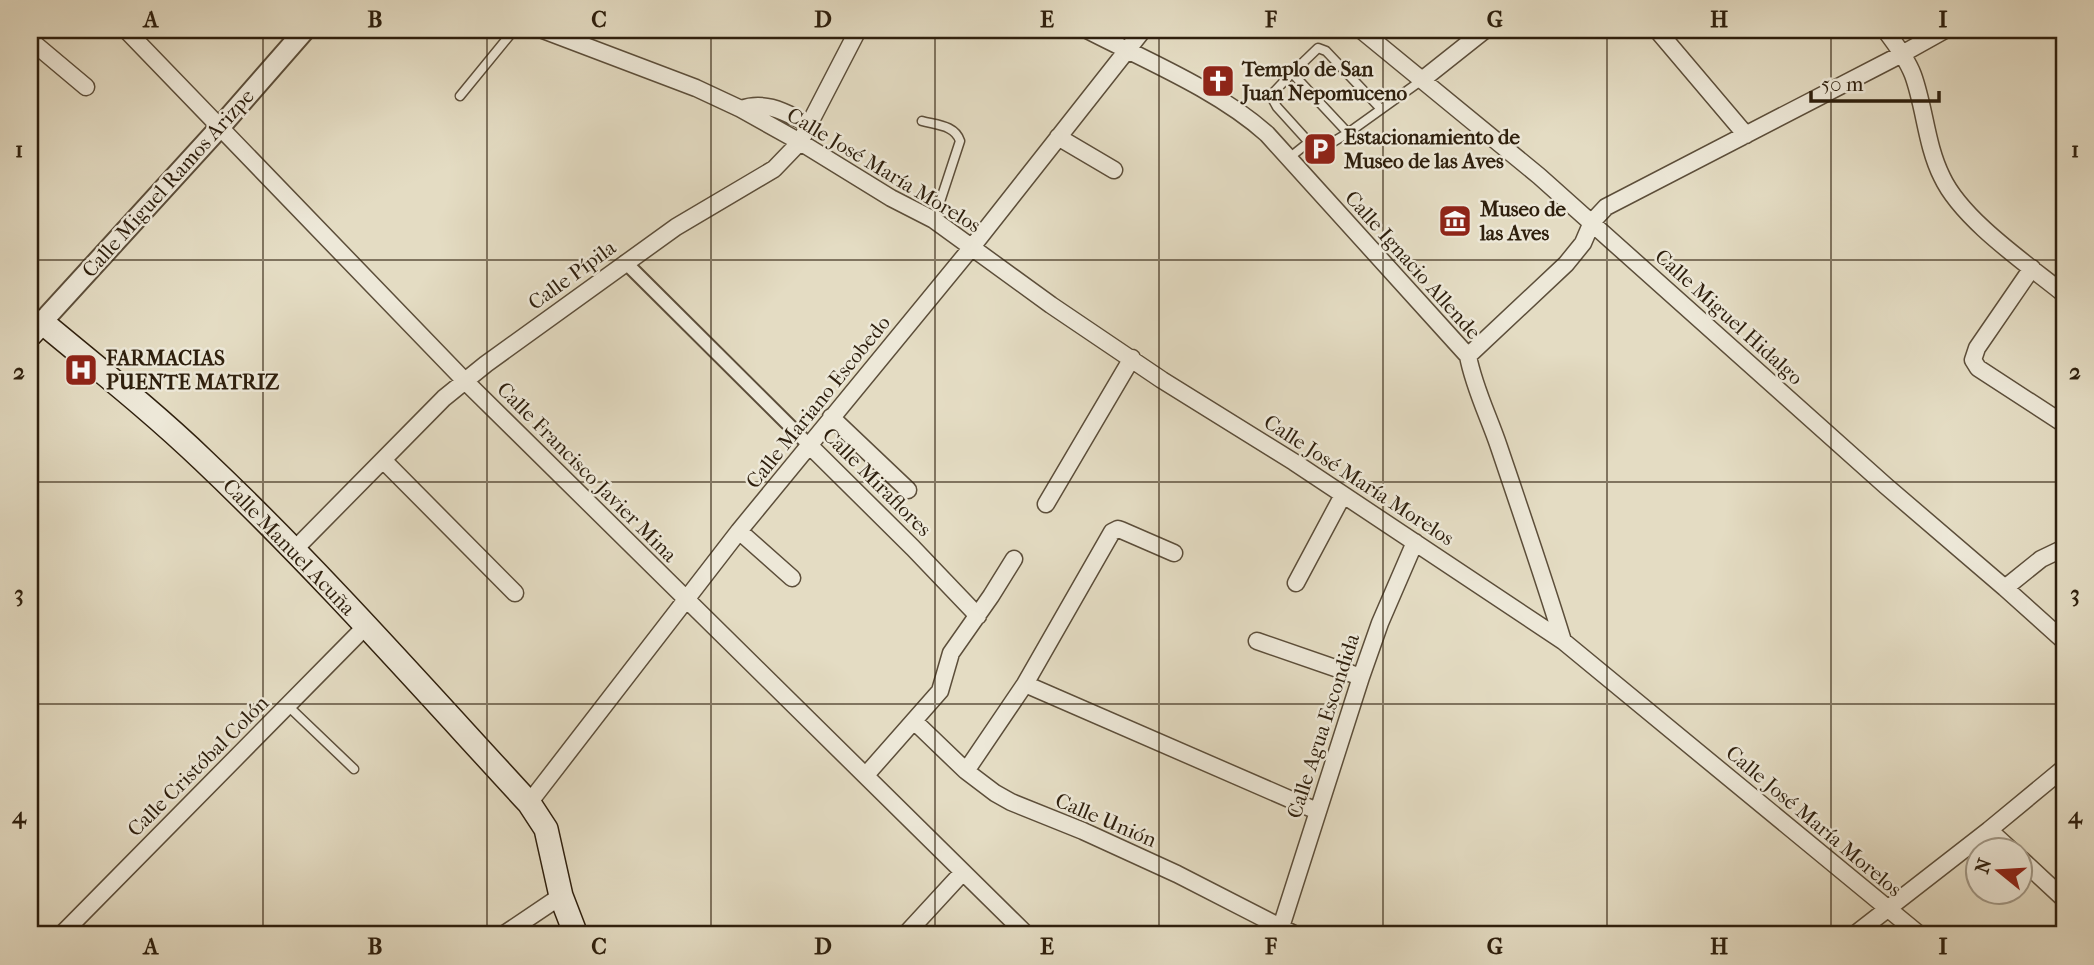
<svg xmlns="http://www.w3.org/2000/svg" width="2094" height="965" font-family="'IM FELL French Canon',serif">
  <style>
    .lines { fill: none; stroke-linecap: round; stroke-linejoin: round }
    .service-casing { stroke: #5c4e3a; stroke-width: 11 }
    .pedestrian-casing { stroke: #5c4e3a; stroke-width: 16 }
    .minor-casing { stroke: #5c4e3a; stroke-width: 19 }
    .tertiary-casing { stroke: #5c4e3a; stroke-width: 23 }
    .secondary-casing { stroke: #2e1f0d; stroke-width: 26 }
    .service { stroke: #ede8d8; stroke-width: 8 }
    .pedestrian { stroke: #ede8d8; stroke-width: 12 }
    .minor { stroke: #ede8d8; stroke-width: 16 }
    .tertiary { stroke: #ede8d8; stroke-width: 19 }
    .secondary { stroke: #ede8d8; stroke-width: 23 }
    .grid { fill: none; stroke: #2e1f0d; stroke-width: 2; stroke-opacity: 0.55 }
    .labels { text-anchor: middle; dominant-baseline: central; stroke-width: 5; stroke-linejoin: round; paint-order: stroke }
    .poi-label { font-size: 21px; font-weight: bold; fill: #2e1f0d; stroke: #ede8d8; text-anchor: start }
    .street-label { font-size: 21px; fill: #2e1f0d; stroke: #ede8d8 }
    .neatline { fill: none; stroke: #2e1f0d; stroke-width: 2.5 }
    .grid-label { font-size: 23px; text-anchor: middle; font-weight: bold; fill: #2e1f0d }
  </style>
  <rect width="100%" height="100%" fill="#e4dcc3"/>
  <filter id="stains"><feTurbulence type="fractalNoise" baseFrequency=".00286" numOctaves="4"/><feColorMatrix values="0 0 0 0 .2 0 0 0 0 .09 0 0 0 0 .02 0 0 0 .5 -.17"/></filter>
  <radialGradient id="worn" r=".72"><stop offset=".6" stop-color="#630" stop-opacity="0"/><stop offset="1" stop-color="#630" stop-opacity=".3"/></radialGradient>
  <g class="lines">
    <defs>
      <path id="service" d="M 1292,73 L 1348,133
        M 460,96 L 514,30
        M 1381,109 L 1326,51 L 1318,48 L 1292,73 L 1273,93 L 1272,98 L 1277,107 L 1306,139 L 1315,145 L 1328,145 L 1348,133 L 1422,80
        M 922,121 C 936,125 955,125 960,141 L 934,220
        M 1289,158 L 1309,142
        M 287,705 L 354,769"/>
      <path id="pedestrian" d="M 625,262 L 809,445"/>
      <path id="minor" d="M 126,30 L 465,381 L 1027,935
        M 543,30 L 696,88 L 741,109 L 800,142 L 891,198 L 934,220 L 1051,305 L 1162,380 L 1294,462 L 1563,641 L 1920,935
        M 1087,30 C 1145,60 1218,90 1267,134 L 1468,356 C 1474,388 1489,417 1499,447 C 1521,512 1543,576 1563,641
        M 1361,30 L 1539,176 L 1886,486 L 2005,588 L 2064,641
        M 1657,30 L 1746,135
        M 1885,30 C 1895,43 1907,59 1913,75 C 1925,108 1926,145 1942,177 C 1962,220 2027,264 2064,294
        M 30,40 L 86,87
        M 1422,80 L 1485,30
        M 741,109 C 766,100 786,113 809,124
        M 1058,137 L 1114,170
        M 2032,268 L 1977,348 L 1973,360 L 1978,368 L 2064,424
        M 1468,356 L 1566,264 L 1583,243 L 1592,222 L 1606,207 L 1902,54 L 1945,30
        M 831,417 L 908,490
        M 809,445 L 913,548 L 978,616
        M 383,460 L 515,593
        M 1046,504 L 1132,358
        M 739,531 L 792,578
        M 294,550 L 444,398 L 486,364 L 676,227 L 774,169 L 800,142 L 858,30
        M 1296,583 L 1343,495
        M 2005,588 L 2041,559 L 2064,548
        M 1257,641 L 1361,677
        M 1025,684 L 1317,811
        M 914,721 L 966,771 L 995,793 L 1011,802 L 1083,831 L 1177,874 L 1296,935
        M 966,771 L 1025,684 L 1112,532 L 1118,529 L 1121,530 L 1174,553
        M 866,775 L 940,691 L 951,653 L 991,596 L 1014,559
        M 529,803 L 739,531 L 972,247 L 1143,30
        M 1989,830 L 2011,850
        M 2021,859 L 2064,899
        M 1281,927 L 1361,677 L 1380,623 L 1415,542
        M 61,935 L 366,626
        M 503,935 L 561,896
        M 905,935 L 963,872
        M 1854,935 L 1989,830 L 2064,768"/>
      <path id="tertiary" d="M 42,322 L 221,126 L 305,30"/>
      <path id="secondary" d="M 30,335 L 42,322 C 96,367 152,411 203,460 C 317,568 422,687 529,803 L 546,829 L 561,896 L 576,935"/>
    </defs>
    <use href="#service" class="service-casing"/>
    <use href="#pedestrian" class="pedestrian-casing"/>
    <use href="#minor" class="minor-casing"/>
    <use href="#tertiary" class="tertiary-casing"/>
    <use href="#secondary" class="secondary-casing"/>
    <use href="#service" class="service"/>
    <use href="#pedestrian" class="pedestrian"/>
    <use href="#minor" class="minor"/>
    <use href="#tertiary" class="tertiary"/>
    <use href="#secondary" class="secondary"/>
  </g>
  <path class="grid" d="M 263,30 L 263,935M 487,30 L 487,935M 711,30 L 711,935M 935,30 L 935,935M 1159,30 L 1159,935M 1383,30 L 1383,935M 1607,30 L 1607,935M 1831,30 L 1831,935M 30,260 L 2064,260M 30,482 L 2064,482M 30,704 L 2064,704"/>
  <defs>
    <symbol id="church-square" viewBox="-11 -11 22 22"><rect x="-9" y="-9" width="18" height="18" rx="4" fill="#8f2418" stroke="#ede8d8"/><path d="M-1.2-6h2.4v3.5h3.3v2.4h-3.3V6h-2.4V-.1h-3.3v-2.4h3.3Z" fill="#fff"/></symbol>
    <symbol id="parking-square" viewBox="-11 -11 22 22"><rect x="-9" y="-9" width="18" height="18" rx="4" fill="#8f2418" stroke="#ede8d8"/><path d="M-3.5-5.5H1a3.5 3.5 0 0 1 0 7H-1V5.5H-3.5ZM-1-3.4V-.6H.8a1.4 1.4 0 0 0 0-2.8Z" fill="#fff"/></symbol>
    <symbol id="museum-square" viewBox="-11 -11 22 22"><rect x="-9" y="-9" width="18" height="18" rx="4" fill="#8f2418" stroke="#ede8d8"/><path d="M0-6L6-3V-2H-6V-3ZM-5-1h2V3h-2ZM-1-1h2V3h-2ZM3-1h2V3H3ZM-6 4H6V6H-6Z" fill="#fff"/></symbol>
    <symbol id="hospital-square" viewBox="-11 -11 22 22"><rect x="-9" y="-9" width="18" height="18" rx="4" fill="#8f2418" stroke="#ede8d8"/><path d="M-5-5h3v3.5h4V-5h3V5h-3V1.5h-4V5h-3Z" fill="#fff"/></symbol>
  </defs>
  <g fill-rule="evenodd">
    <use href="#church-square" x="1199" y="62" width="38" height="38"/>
    <use href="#parking-square" x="1301" y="130" width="38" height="38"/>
    <use href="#museum-square" x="1436" y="202" width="38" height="38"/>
    <use href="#hospital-square" x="62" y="351" width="38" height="38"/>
  </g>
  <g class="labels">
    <g class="poi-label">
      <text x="1242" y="69">Templo de San<tspan x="1242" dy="24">Juan Nepomuceno</tspan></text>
      <text x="1344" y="137">Estacionamiento de<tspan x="1344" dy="24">Museo de las Aves</tspan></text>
      <text x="1480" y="209">Museo de<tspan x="1480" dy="24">las Aves</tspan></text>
      <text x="106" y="358">FARMACIAS<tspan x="106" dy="24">PUENTE MATRIZ</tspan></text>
    </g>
    <g class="street-label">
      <text transform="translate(884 170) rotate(31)">Calle José María Morelos</text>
      <text transform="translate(168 183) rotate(-48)">Calle Miguel Ramos Arizpe</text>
      <text transform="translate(1413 265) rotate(48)">Calle Ignacio Allende</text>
      <text transform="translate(572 275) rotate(-36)">Calle Pípila</text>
      <text transform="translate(1729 317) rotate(42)">Calle Miguel Hidalgo</text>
      <text transform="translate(818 402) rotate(-51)">Calle Mariano Escobedo</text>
      <text transform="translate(587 472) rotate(45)">Calle Francisco Javier Mina</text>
      <text transform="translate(1359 480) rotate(33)">Calle José María Morelos</text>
      <text transform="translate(877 482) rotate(45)">Calle Miraflores</text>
      <text transform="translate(289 547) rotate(46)">Calle Manuel Acuña</text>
      <text transform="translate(1323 726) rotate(-72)">Calle Agua Escondida</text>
      <text transform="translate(198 766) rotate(-45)">Calle Cristóbal Colón</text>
      <text transform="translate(1106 820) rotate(23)">Calle Unión</text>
      <text transform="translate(1814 821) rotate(40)">Calle José María Morelos</text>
    </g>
  </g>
  <rect width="2094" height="965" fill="none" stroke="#e4dcc3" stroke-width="77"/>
  <g transform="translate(1999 871) rotate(288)"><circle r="33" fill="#ede8d8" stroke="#a19887" stroke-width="2"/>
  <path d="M0-5L12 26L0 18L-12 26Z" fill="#8f2418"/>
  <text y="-10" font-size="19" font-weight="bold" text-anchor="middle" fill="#2e1f0d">N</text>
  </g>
  <path d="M1811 91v10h128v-10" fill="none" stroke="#2e1f0d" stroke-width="3.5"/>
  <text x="1821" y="91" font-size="21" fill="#2e1f0d" stroke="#ede8d8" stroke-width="5" paint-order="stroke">50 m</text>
  <rect x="38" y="38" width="2018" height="888" class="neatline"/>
  <g class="grid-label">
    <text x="151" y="27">A</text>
    <text x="375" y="27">B</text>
    <text x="599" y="27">C</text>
    <text x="823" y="27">D</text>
    <text x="1047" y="27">E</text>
    <text x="1271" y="27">F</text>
    <text x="1495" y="27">G</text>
    <text x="1719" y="27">H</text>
    <text x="1943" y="27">I</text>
    <text x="19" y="157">1</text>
    <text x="2075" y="157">1</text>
    <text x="19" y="379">2</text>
    <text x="2075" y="379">2</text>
    <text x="19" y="601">3</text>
    <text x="2075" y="601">3</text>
    <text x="19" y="823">4</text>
    <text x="2075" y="823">4</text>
    <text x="151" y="954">A</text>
    <text x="375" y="954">B</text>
    <text x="599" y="954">C</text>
    <text x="823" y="954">D</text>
    <text x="1047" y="954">E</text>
    <text x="1271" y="954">F</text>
    <text x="1495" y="954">G</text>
    <text x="1719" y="954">H</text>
    <text x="1943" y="954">I</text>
  </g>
  <rect width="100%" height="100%" filter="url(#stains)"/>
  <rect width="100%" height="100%" fill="url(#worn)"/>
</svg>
